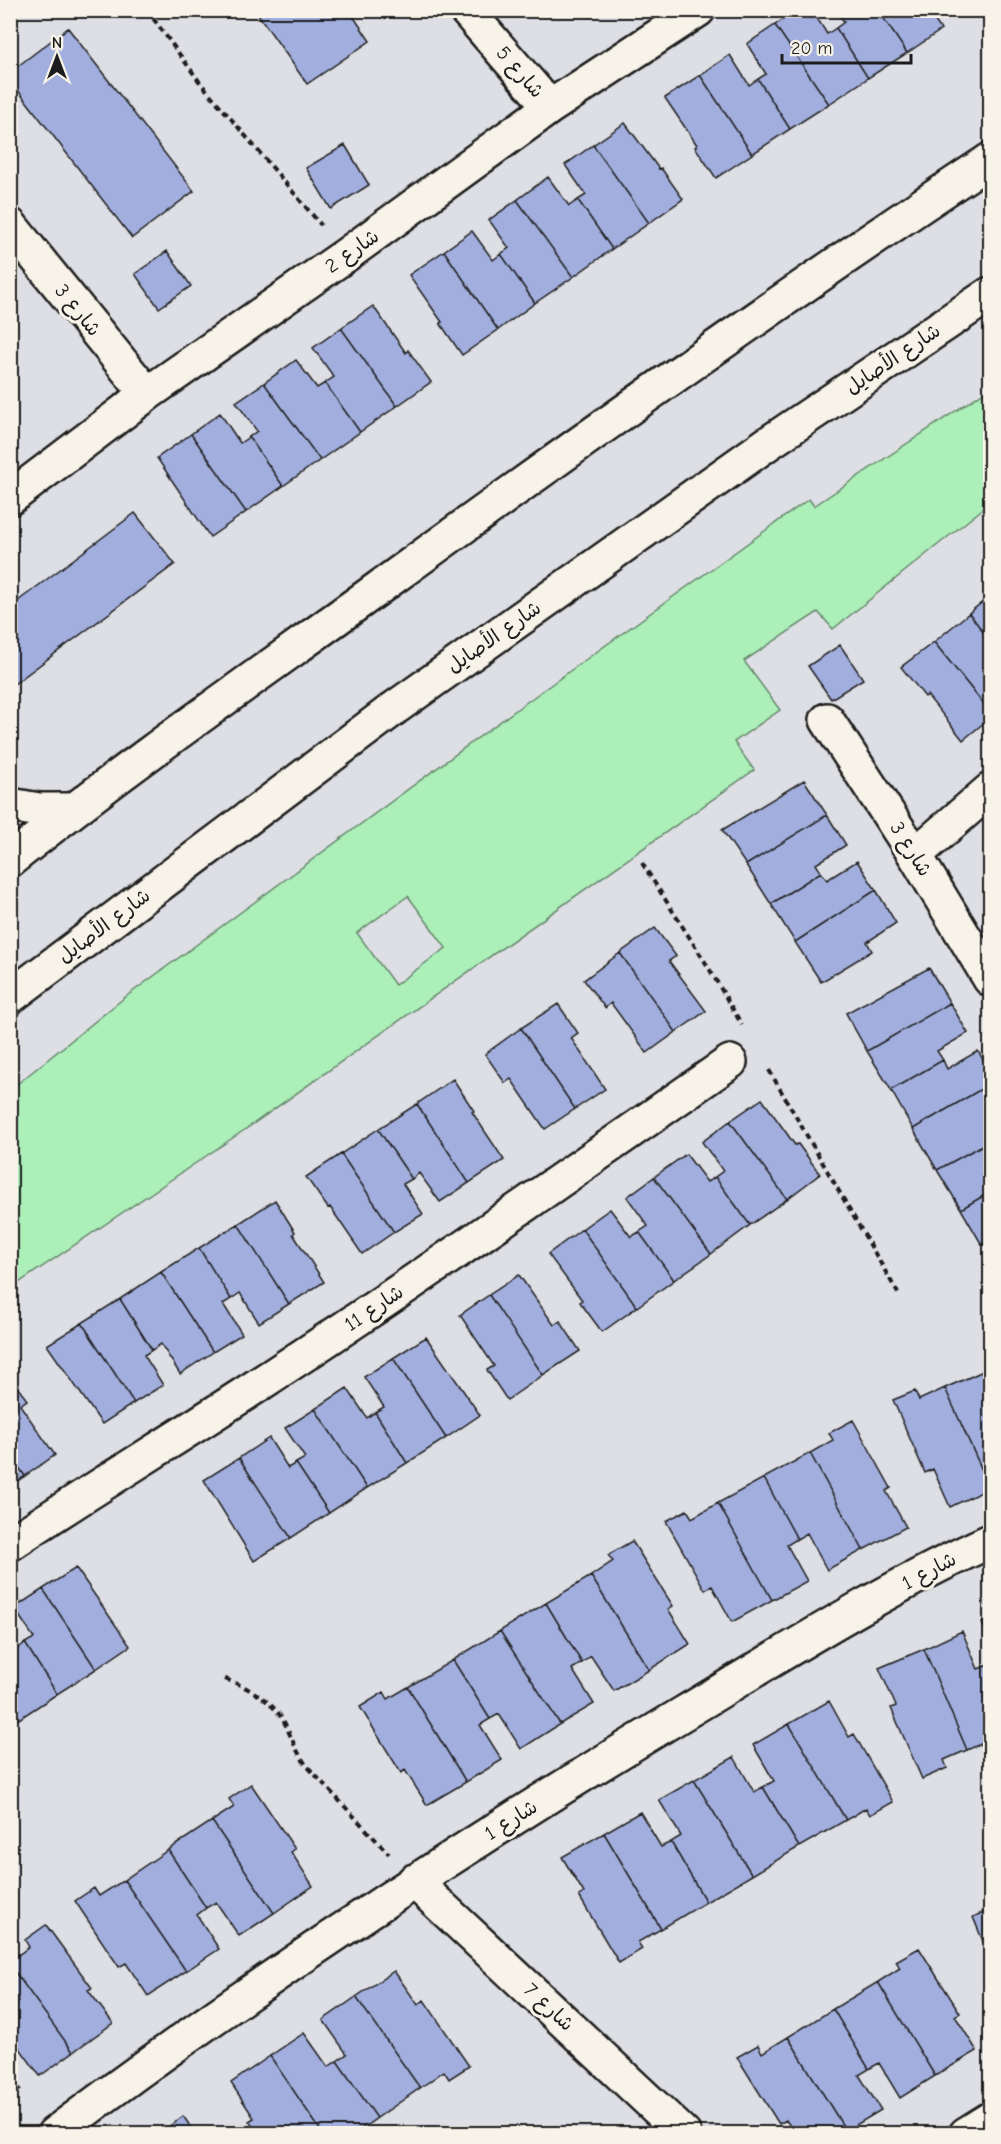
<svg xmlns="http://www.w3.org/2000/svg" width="1001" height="2144" font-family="'Comic Neue','Playpen Sans Arabic',sans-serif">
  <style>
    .green { fill: #acefb9; stroke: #64866a; stroke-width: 1.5; fill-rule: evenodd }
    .building { fill: #a2afde; stroke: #1c1c1c; stroke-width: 1.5 }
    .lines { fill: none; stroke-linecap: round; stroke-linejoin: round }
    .street-casing { stroke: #1c1c1c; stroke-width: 38 }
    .secondary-casing { stroke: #1c1c1c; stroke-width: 38 }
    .path { stroke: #1c1c1c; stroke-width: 4; stroke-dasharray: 6 4.5; stroke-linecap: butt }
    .street { stroke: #f7f3e8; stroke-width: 33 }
    .secondary { stroke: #f7f3e8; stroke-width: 33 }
    .labels { text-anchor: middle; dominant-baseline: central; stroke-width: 6; stroke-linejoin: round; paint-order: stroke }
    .street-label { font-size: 20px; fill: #1c1c1c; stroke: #f7f3e8 }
  </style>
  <rect width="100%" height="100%" fill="#dedfe5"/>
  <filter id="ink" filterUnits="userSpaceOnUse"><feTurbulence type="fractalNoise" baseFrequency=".0167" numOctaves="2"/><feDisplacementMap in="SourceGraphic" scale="12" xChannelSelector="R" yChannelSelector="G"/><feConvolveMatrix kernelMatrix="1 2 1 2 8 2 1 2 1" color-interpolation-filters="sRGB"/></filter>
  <g filter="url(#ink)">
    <path class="green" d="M 990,388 L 990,503 L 833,629 L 818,612 L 744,661 L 780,710 L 734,742 L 754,770 L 246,1129 L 11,1288 L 11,1089 L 124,998 L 524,704 L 809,499 L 814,506 ZM 408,896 L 446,948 L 395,985 L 357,933 Z"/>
    <path class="building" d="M 255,10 L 349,10 L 370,41 L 307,84 Z
      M 797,10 L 812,10 L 827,34 L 836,28 L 868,78 L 829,104 L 775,25 Z
      M 837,10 L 878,10 L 907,53 L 868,78 L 836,28 L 844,22 Z
      M 878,10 L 928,10 L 941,30 L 907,53 Z
      M 775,25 L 829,104 L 790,129 L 758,79 L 766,74 L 747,44 Z
      M 68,28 L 194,191 L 132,238 L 10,80 L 10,72 Z
      M 730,55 L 749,85 L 758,79 L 790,129 L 752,154 L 700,75 Z
      M 700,75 L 752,154 L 716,178 L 695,147 L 697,145 L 665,98 Z
      M 625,123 L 659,169 L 661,168 L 683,199 L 649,223 L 593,145 Z
      M 345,145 L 369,185 L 331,209 L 306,168 Z
      M 593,145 L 649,223 L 612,249 L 578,200 L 586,195 L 565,165 Z
      M 548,177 L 569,206 L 578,200 L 612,249 L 573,277 L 517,200 Z
      M 517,200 L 573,277 L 535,303 L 501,254 L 509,248 L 489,220 Z
      M 472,231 L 493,260 L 501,254 L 535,303 L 498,330 L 444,251 Z
      M 167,251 L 191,286 L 159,308 L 135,274 Z
      M 444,251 L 498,330 L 462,355 L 440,323 L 442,322 L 409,275 Z
      M 373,306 L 406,353 L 408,350 L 431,382 L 397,406 L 341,328 Z
      M 341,328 L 397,406 L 360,432 L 325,383 L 334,377 L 313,348 Z
      M 296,360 L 317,388 L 325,383 L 360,432 L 320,460 L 264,383 Z
      M 264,383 L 320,460 L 283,486 L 249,437 L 257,431 L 236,402 Z
      M 220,413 L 240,443 L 249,437 L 283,486 L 246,512 L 191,434 Z
      M 191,434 L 246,512 L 210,537 L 157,458 Z
      M 135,513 L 175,564 L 10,687 L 10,607 Z
      M 990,596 L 990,641 L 969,613 Z
      M 969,613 L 990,641 L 990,712 L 934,642 Z
      M 934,642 L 990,712 L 990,718 L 963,740 L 927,695 L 925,697 L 901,667 Z
      M 840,645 L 863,679 L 831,699 L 808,666 Z
      M 804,780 L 827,815 L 746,865 L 722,830 Z
      M 827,815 L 846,845 L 816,864 L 821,872 L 771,904 L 746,865 Z
      M 857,861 L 876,890 L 795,942 L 771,904 L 821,872 L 827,880 Z
      M 876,890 L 896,923 L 867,942 L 872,951 L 821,982 L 795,942 Z
      M 655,928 L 676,956 L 669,961 L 706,1011 L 676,1032 L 620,953 Z
      M 620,953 L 676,1032 L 647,1053 L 611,1003 L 605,1008 L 584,980 Z
      M 929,968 L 950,1003 L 867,1051 L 846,1013 Z
      M 950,1003 L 968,1033 L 937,1051 L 943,1060 L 891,1090 L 867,1051 Z
      M 558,1004 L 578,1033 L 571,1038 L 605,1089 L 575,1109 L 521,1028 Z
      M 521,1028 L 575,1109 L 545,1129 L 511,1079 L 505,1083 L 485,1054 Z
      M 978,1051 L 990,1072 L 990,1084 L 913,1129 L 891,1090 L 943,1060 L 947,1069 Z
      M 453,1079 L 474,1111 L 472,1112 L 504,1160 L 469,1183 L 417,1104 Z
      M 990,1084 L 990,1129 L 985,1132 L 990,1141 L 937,1170 L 913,1129 Z
      M 762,1099 L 795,1145 L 798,1144 L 820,1174 L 787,1199 L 730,1121 Z
      M 417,1104 L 469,1183 L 440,1202 L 419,1173 L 412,1179 L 378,1129 Z
      M 730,1121 L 787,1199 L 750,1225 L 715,1177 L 723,1171 L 702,1142 Z
      M 378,1129 L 412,1179 L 403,1184 L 423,1214 L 394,1232 L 341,1154 Z
      M 990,1141 L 990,1192 L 961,1209 L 937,1170 Z
      M 341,1154 L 394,1232 L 362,1254 L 330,1207 L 328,1208 L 306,1177 Z
      M 686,1154 L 707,1182 L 715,1177 L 750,1225 L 711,1254 L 654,1177 Z
      M 654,1177 L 711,1254 L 674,1280 L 639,1232 L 648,1226 L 627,1197 Z
      M 990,1192 L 990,1240 L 982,1245 L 961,1209 Z
      M 275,1200 L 295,1232 L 293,1234 L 324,1282 L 289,1304 L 238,1224 Z
      M 610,1209 L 631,1237 L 639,1232 L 674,1280 L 637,1307 L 582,1229 Z
      M 238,1224 L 289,1304 L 259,1323 L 240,1293 L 231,1299 L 199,1248 Z
      M 582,1229 L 637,1307 L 602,1332 L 580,1302 L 582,1300 L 548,1254 Z
      M 199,1248 L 231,1299 L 223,1304 L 242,1334 L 213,1352 L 161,1272 Z
      M 161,1272 L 213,1352 L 180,1374 L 161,1344 L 152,1350 L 120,1299 Z
      M 519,1275 L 554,1325 L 560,1321 L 580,1351 L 543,1375 L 489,1295 Z
      M 489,1295 L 543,1375 L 507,1400 L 487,1370 L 494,1366 L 460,1315 Z
      M 120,1299 L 152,1350 L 144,1355 L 163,1385 L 134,1403 L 82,1323 Z
      M 82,1323 L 134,1403 L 102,1424 L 47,1345 Z
      M 426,1337 L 480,1415 L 446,1438 L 393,1358 Z
      M 393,1358 L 446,1438 L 407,1463 L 375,1412 L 384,1407 L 364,1377 Z
      M 990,1368 L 990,1488 L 945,1388 Z
      M 10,1377 L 27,1400 L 20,1405 L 55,1455 L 25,1476 L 10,1455 Z
      M 347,1388 L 367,1418 L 375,1412 L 407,1463 L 367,1488 L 315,1409 Z
      M 945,1388 L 990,1488 L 950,1507 L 933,1469 L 925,1473 L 893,1400 L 915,1391 L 919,1400 Z
      M 315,1409 L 367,1488 L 329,1513 L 296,1463 L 305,1458 L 285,1428 Z
      M 853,1420 L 891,1488 L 886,1491 L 906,1527 L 863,1550 L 810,1453 L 833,1440 L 829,1433 Z
      M 269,1438 L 288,1468 L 296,1463 L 329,1513 L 291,1538 L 239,1458 Z
      M 810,1453 L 863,1550 L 827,1570 L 807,1533 L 797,1539 L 764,1478 Z
      M 10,1455 L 25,1476 L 10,1486 Z
      M 239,1458 L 291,1538 L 254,1561 L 204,1480 Z
      M 764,1478 L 797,1539 L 787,1545 L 807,1581 L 772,1600 L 718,1503 Z
      M 718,1503 L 772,1600 L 732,1622 L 712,1586 L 705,1590 L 666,1521 L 687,1510 L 692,1518 Z
      M 632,1541 L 673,1606 L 668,1609 L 690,1644 L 649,1670 L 591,1576 L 613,1561 L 608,1555 Z
      M 76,1568 L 130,1646 L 96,1669 L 43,1589 Z
      M 591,1576 L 649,1670 L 614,1691 L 591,1656 L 582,1663 L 546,1603 Z
      M 43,1589 L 96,1669 L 57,1694 L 25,1643 L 34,1638 L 14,1608 Z
      M 546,1603 L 582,1663 L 572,1669 L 594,1704 L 560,1724 L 500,1631 Z
      M 990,1619 L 990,1641 L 982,1623 Z
      M 500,1631 L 560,1724 L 521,1749 L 499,1714 L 490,1719 L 453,1660 Z
      M 962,1631 L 978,1669 L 988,1665 L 990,1670 L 990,1740 L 967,1750 L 924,1649 Z
      M 10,1639 L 17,1649 L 25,1643 L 57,1694 L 19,1719 L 10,1705 Z
      M 924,1649 L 967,1750 L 944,1760 L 947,1768 L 922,1779 L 891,1708 L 896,1706 L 879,1668 Z
      M 453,1660 L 490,1719 L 480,1725 L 502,1760 L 466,1782 L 408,1687 Z
      M 408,1687 L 466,1782 L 427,1805 L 405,1770 L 401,1773 L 360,1707 L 384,1692 L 388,1699 Z
      M 829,1701 L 849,1737 L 854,1734 L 893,1802 L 870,1815 L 866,1808 L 846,1820 L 789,1724 Z
      M 10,1705 L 19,1719 L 10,1724 Z
      M 789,1724 L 846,1820 L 799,1847 L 763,1787 L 774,1781 L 753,1745 Z
      M 734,1757 L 754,1792 L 763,1787 L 799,1847 L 752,1875 L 694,1780 Z
      M 694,1780 L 752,1875 L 706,1902 L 671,1842 L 681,1836 L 659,1800 Z
      M 251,1784 L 295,1849 L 291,1852 L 313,1886 L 274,1913 L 212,1821 L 234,1807 L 229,1799 Z
      M 640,1812 L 661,1847 L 671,1842 L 706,1902 L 661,1929 L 604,1833 Z
      M 212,1821 L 274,1913 L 239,1936 L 216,1902 L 206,1908 L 168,1850 Z
      M 604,1833 L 661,1929 L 638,1942 L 642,1949 L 619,1963 L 579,1896 L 584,1893 L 562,1857 Z
      M 168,1850 L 206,1908 L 197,1915 L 219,1949 L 186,1971 L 124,1880 Z
      M 124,1880 L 186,1971 L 148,1996 L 126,1963 L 119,1967 L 75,1901 L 94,1888 L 99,1896 Z
      M 990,1909 L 990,1958 L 973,1917 Z
      M 46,1925 L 92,1988 L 88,1990 L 113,2023 L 73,2052 L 10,1965 L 10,1961 L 29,1947 L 25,1940 Z
      M 919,1948 L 960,2013 L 955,2016 L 977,2051 L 935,2076 L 878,1982 L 900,1968 L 896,1961 Z
      M 10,1965 L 73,2052 L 40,2076 L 16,2043 L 10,2047 Z
      M 394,1971 L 418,2005 L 424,2000 L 469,2066 L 449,2079 L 444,2071 L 420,2088 L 356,1997 Z
      M 878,1982 L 935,2076 L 900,2098 L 879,2063 L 869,2069 L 833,2009 Z
      M 356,1997 L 420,2088 L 377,2118 L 337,2061 L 347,2054 L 323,2020 Z
      M 833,2009 L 869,2069 L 859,2075 L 881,2110 L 846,2131 L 788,2037 Z
      M 304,2033 L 328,2067 L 337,2061 L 377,2118 L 354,2134 L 323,2134 L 270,2056 Z
      M 788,2037 L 846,2131 L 843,2134 L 795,2134 L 786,2120 L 779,2124 L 737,2057 L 758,2045 L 762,2053 Z
      M 270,2056 L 323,2134 L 258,2134 L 249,2121 L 254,2118 L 231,2083 Z
      M 10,2076 L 21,2090 L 10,2097 Z
      M 183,2116 L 196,2134 L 159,2134 Z"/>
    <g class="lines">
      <defs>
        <path id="street" d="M 466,10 L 550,107
          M 10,225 L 147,394
          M 10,498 L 147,394 L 346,255 L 550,107 L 698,10
          M 827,720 L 915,855 L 990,979
          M 10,805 L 39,810 L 73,810
          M 915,855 L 990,790
          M 10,1544 C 91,1490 174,1440 255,1387 C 415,1283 572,1172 730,1062
          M 414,1881 L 684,2134
          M 54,2134 C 256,1982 468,1843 684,1713 C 784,1653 884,1589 990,1541
          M 966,2134 L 990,2119"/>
        <path id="secondary" d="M 10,860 C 130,764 256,677 380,587 C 581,441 783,297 990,160
          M 10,997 L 396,707 L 767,444 L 990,294"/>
      </defs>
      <use href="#street" class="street-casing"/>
      <use href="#secondary" class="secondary-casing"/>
      <path class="path" d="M 147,10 L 199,81 L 321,225
        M 642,863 L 707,965 L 742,1025
        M 769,1070 L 899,1295
        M 225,1679 C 250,1688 276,1702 287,1728 C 293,1742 298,1754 307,1766 L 389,1854"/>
      <use href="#street" class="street"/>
      <use href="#secondary" class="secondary"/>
    </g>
  </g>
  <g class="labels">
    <g class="street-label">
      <text transform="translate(520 72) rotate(49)">شارع 5</text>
      <text transform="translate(352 251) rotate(-35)">شارع 2</text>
      <text transform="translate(78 310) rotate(51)">شارع 3</text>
      <text transform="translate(893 359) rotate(-34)">شارع الأصايل</text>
      <text transform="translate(494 637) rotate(-35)">شارع الأصايل</text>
      <text transform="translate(911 849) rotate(58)">شارع 3</text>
      <text transform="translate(104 926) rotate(-37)">شارع الأصايل</text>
      <text transform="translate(374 1308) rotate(-34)">شارع 11</text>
      <text transform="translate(929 1571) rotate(-28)">شارع 1</text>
      <text transform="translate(511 1820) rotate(-32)">شارع 1</text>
      <text transform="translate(549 2007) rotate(43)">شارع 7</text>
    </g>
  </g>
  <rect width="1001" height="2144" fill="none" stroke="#f7f3e8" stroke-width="36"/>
  <rect x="18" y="18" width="965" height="2108" fill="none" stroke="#1c1c1c" stroke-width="2" filter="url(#ink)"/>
  <g transform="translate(57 57)" stroke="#f7f3e8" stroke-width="4.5" paint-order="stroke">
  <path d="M0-4.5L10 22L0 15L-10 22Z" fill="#1c1c1c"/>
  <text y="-9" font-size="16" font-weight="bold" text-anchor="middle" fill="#1c1c1c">N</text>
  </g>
  <path d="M782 54v9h129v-9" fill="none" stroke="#1c1c1c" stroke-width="3"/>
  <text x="791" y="54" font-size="18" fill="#1c1c1c" stroke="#f7f3e8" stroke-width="4.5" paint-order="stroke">20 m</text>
</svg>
